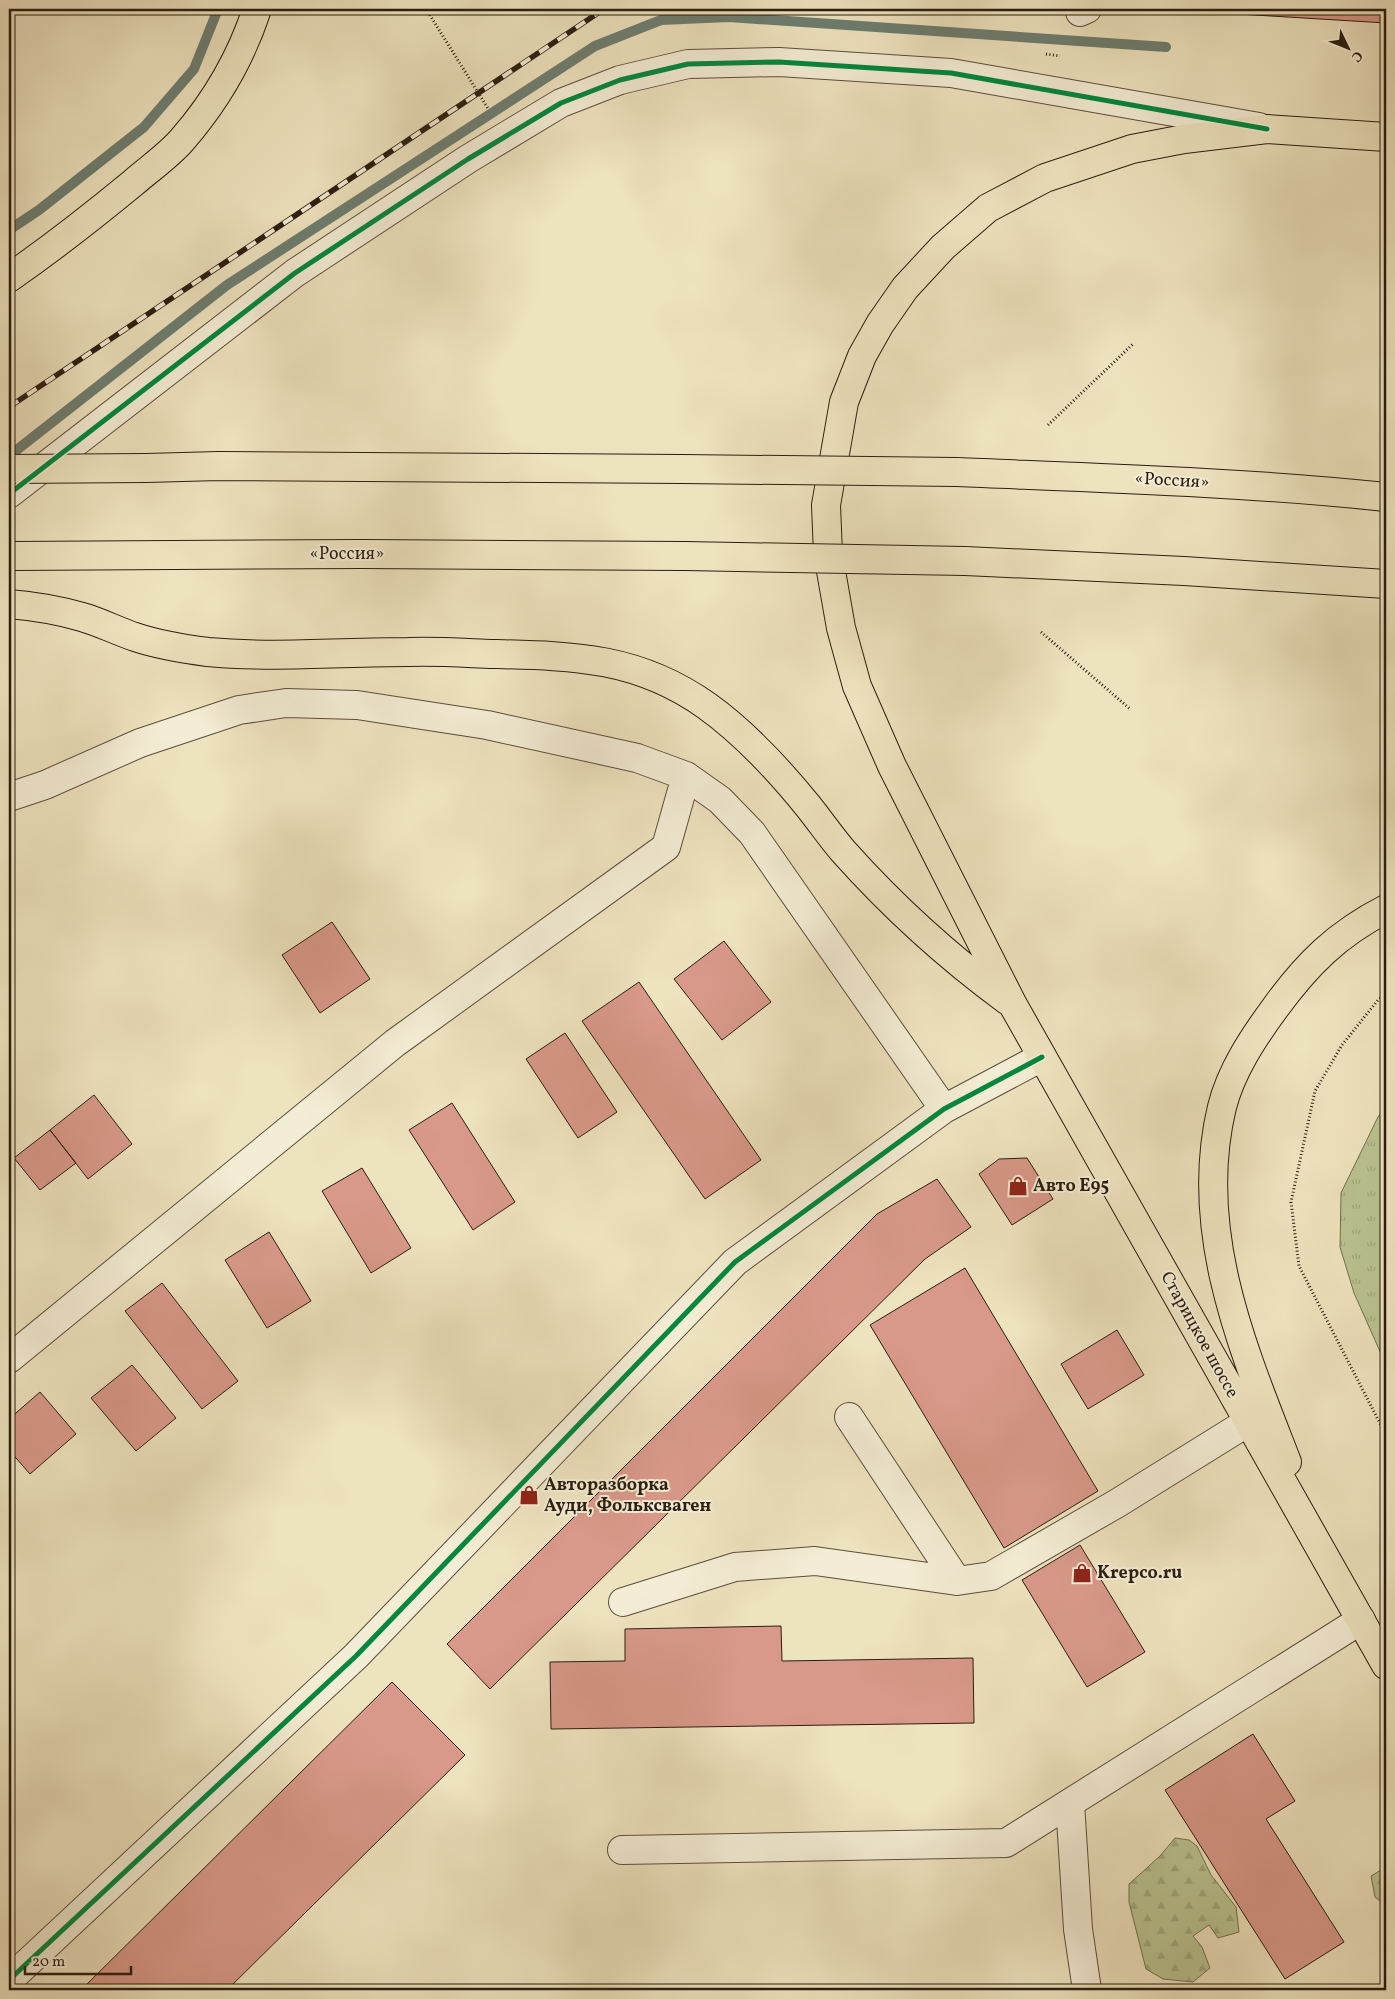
<svg xmlns="http://www.w3.org/2000/svg" width="1395" height="1999" font-family="Vollkorn,serif">
  <style>
    .grass { fill: url(#grass-tufts); stroke: #727050 }
    .forest { fill: url(#forest-firs); stroke: #727050 }
    .lines { fill: none; stroke-linecap: round; stroke-linejoin: round }
    .stream { stroke: #6d7e71; stroke-width: 10 }
    .building { fill: #d9998a; stroke: #2a1d0f }
    .minor-casing { stroke: #5b4e3b; stroke-width: 30 }
    .major-casing { stroke: #2a1d0f; stroke-width: 30 }
    .highway-casing { stroke: #2a1d0f; stroke-width: 30 }
    .path { stroke: #2a1d0f; stroke-width: 3; stroke-dasharray: 1 2.5; stroke-linecap: butt }
    .minor { stroke: #f4edd5; stroke-width: 28 }
    .major { stroke: #eee3bf; stroke-width: 28 }
    .highway { stroke: #eee3bf; stroke-width: 28 }
    .rail-casing { stroke: #2a1d0f; stroke-width: 5.5 }
    .rail { stroke: #f4edd5; stroke-width: 4; stroke-dasharray: 11; stroke-linecap: butt }
    .highway-bridge-casing { stroke: #2a1d0f; stroke-width: 30; stroke-linecap: butt }
    .highway-bridge { stroke: #eee3bf; stroke-width: 28 }
    .cycleway-casing { stroke: #f4edd5; stroke-width: 8 }
    .cycleway { stroke: #00873e; stroke-width: 5 }
    .labels { text-anchor: middle; dominant-baseline: central; stroke-width: 4; stroke-linejoin: round; paint-order: stroke }
    .street-label { font-size: 18px; fill: #2a1d0f; stroke: #f4edd5 }
    .poi-label { font-size: 18px; font-weight: bold; fill: #2a1d0f; stroke: #f4edd5; text-anchor: start }
  </style>
  <defs>
    <pattern id="grass-tufts" width="24" height="20" patternUnits="userSpaceOnUse" patternTransform="scale(1.25)"><rect width="24" height="20" fill="#bac391"/><path d="M3 7l-1-3M5 7V3M7 7l1-3M15 17l-1-3M17 17v-4M19 17l1-3" fill="none" stroke="#a0a77c"/></pattern>
    <pattern id="forest-firs" width="22" height="20" patternUnits="userSpaceOnUse" patternTransform="scale(1.25)"><rect width="22" height="20" fill="#bac391"/><path d="M5 1l3.5 6h-7zM16 11l3.5 6h-7z" fill="#a0a77c"/></pattern>
  </defs>
  <rect width="100%" height="100%" fill="#eee3bf"/>
  <filter id="stains"><feTurbulence type="fractalNoise" baseFrequency=".004" numOctaves="4"/><feColorMatrix values="0 0 0 0 .2 0 0 0 0 .09 0 0 0 0 .02 0 0 0 .5 -.17"/></filter>
  <radialGradient id="worn" r=".72"><stop offset=".6" stop-color="#630" stop-opacity="0"/><stop offset="1" stop-color="#630" stop-opacity=".3"/></radialGradient>
  <path class="grass" d="M 1386,1107 L 1386,1365 L 1354,1293 L 1340,1247 L 1341,1193 L 1378,1117 Z"/>
  <path class="forest" d="M 1175,1838 L 1189,1840 L 1197,1846 L 1211,1875 L 1236,1907 L 1239,1932 L 1218,1938 L 1209,1925 L 1193,1936 L 1202,1947 L 1210,1968 L 1193,1982 L 1163,1979 L 1146,1969 L 1129,1902 L 1129,1884 L 1160,1856 Z
    M 1386,1867 L 1386,1906 L 1375,1897 L 1371,1876 Z"/>
  <g class="lines">
    <path class="stream" d="M 9,230 L 39,210 L 144,127 L 194,69 L 218,9
      M 9,456 L 227,285 L 595,46 L 661,20 L 729,17 L 1166,47"/>
  </g>
  <path class="building" d="M 1205,9 L 1386,9 L 1386,23 L 1205,12 Z
    M 332,922 L 370,979 L 320,1013 L 282,955 Z
    M 724,941 L 771,1002 L 722,1040 L 674,979 Z
    M 639,982 L 761,1160 L 705,1199 L 582,1021 Z
    M 565,1033 L 617,1112 L 578,1138 L 526,1059 Z
    M 94,1095 L 132,1144 L 88,1179 L 50,1130 Z
    M 452,1103 L 515,1202 L 473,1230 L 409,1130 Z
    M 50,1130 L 76,1163 L 40,1190 L 14,1158 Z
    M 1027,1158 L 1053,1199 L 1012,1225 L 979,1174 L 999,1159 Z
    M 362,1168 L 411,1248 L 371,1273 L 322,1191 Z
    M 937,1179 L 971,1227 L 925,1259 L 490,1689 L 447,1644 L 877,1214 Z
    M 269,1232 L 311,1301 L 267,1328 L 225,1260 Z
    M 965,1268 L 1098,1491 L 1004,1548 L 870,1325 Z
    M 162,1283 L 238,1381 L 202,1409 L 125,1311 Z
    M 1117,1330 L 1144,1375 L 1088,1409 L 1061,1364 Z
    M 132,1365 L 176,1418 L 136,1451 L 91,1398 Z
    M 40,1392 L 76,1434 L 30,1474 L 9,1450 L 9,1419 Z
    M 9,1497 L 15,1506 L 9,1511 Z
    M 1080,1545 L 1145,1652 L 1087,1687 L 1022,1580 Z
    M 781,1626 L 782,1661 L 973,1658 L 974,1723 L 551,1729 L 550,1662 L 625,1661 L 625,1629 Z
    M 392,1682 L 465,1755 L 227,1990 L 81,1990 Z
    M 1253,1734 L 1295,1801 L 1266,1819 L 1344,1942 L 1285,1979 L 1165,1790 Z"/>
  <g class="lines">
    <defs>
      <path id="minor" d="M 1080,12 L 1087,9
        M 9,494 L 295,273 L 468,159 L 561,103 L 620,80 L 688,64 L 779,62 L 951,73 L 1259,127
        M 9,797 L 45,785 L 140,743 L 239,710 L 286,703 L 357,705 L 487,725 L 637,758 L 686,776 L 720,800 L 752,833 L 944,1109
        M 9,1359 L 395,1043 L 666,847 L 686,776
        M 849,1417 L 957,1581
        M 623,1602 L 735,1567 L 815,1561 L 957,1581 L 991,1576 L 1116,1504 L 1248,1422
        M 1070,1803 L 1078,1929 L 1087,1990
        M 622,1850 L 1006,1843 L 1361,1620
        M 9,1980 L 356,1656 L 735,1262 L 944,1109 L 1042,1057"/>
      <path id="major" d="M 1386,137 L 1267,129 L 1184,139 L 1132,149 L 1045,178 L 988,208 L 943,247 L 905,288 L 880,324 L 862,356 L 844,402 L 826,505 L 828,554 L 841,628 L 857,686 L 892,766 L 1013,1005 L 1386,1665
        M 9,278 C 52,248 93,216 133,183 C 149,169 168,156 182,140 C 216,101 241,58 257,9
        M 9,604 C 33,606 58,610 82,617 C 100,622 117,631 135,637 C 159,645 184,649 208,652 C 275,658 342,652 408,652 C 437,651 466,653 494,654 C 575,656 638,657 707,706 C 746,734 778,769 808,806 C 820,821 831,837 843,851 C 893,907 948,957 1008,1001
        M 1287,1462 C 1243,1349 1192,1231 1222,1107 C 1231,1071 1253,1038 1275,1008 C 1307,964 1337,934 1386,909"/>
      <path id="highway" d="M 146,468 L 219,466 L 682,469
        M 957,472 C 1100,478 1244,482 1386,497
        M 9,556 L 362,554 L 685,556
        M 965,561 L 1184,571 L 1386,584"/>
    </defs>
    <use href="#minor" class="minor-casing"/>
    <use href="#major" class="major-casing"/>
    <use href="#highway" class="highway-casing"/>
    <path class="path" d="M 426,9 L 489,110
      M 1046,54 L 1060,56
      M 1048,425 L 1133,344
      M 1041,632 L 1130,709
      M 1386,994 L 1378,1000 L 1342,1045 L 1315,1091 L 1291,1202 L 1299,1266 L 1386,1435"/>
    <use href="#minor" class="minor"/>
    <use href="#major" class="major"/>
    <use href="#highway" class="highway"/>
    <defs>
      <path id="rail" d="M 9,407 L 604,9"/>
    </defs>
    <use href="#rail" class="rail-casing"/>
    <use href="#rail" class="rail"/>
    <defs>
      <path id="highway-bridge" d="M 9,469 L 146,468
        M 682,469 L 957,472
        M 685,556 L 965,561"/>
    </defs>
    <use href="#highway-bridge" class="highway-bridge-casing"/>
    <use href="#highway-bridge" class="highway-bridge"/>
    <defs>
      <path id="cycleway" d="M 9,494 L 295,273 L 468,159 L 561,103 L 620,80 L 688,64 L 779,62 L 951,73 L 1267,129
        M 9,1980 L 356,1656 L 735,1262 L 944,1109 L 1042,1057"/>
    </defs>
    <use href="#cycleway" class="cycleway-casing"/>
    <use href="#cycleway" class="cycleway"/>
  </g>
  <defs>
    <symbol id="shop-bare" viewBox="-9 -9 18 18"><path d="M-5-2.5h2.3a2.7 3.5 0 0 1 5.4 0H5L5.5 6h-11ZM-1.5-2.5h3a1.5 2.3 0 0 0-3 0Z" fill="#8f2418" stroke="#f4edd5" stroke-width="2.5" paint-order="stroke"/></symbol>
  </defs>
  <g fill-rule="evenodd">
    <use href="#shop-bare" x="1004" y="1172" width="28" height="28"/>
    <use href="#shop-bare" x="515" y="1481" width="28" height="28"/>
    <use href="#shop-bare" x="1068" y="1559" width="28" height="28"/>
  </g>
  <g class="labels">
    <g class="street-label">
      <text transform="translate(1172 481) rotate(3)">«Россия»</text>
      <text x="347" y="554">«Россия»</text>
      <text transform="translate(1199 1335) rotate(61)">Старицкое шоссе</text>
    </g>
    <g class="poi-label">
      <text x="1033" y="1186">Авто E95</text>
      <text x="544" y="1485">Авторазборка<tspan x="544" dy="21">Ауди, Фольксваген</tspan></text>
      <text x="1097" y="1573">Krepco.ru</text>
    </g>
  </g>
  <rect width="1395" height="1999" fill="none" stroke="#eee3bf" stroke-width="30"/>
  <rect x="10" y="10" width="1375" height="1979" fill="none" stroke="#2a1d0f" stroke-width="2.5"/>
  <rect x="15" y="15" width="1365" height="1969" fill="none" stroke="#2a1d0f"/>
  <g transform="translate(1348 48) rotate(133)" stroke="#f4edd5" stroke-width="4" paint-order="stroke">
  <path d="M0-4L9 19L0 12L-9 19Z" fill="#2a1d0f"/>
  <text y="-8" font-size="14" font-weight="bold" text-anchor="middle" fill="#2a1d0f">С</text>
  </g>
  <path d="M25 1966v8h106v-8" fill="none" stroke="#2a1d0f" stroke-width="2.5"/>
  <text x="32" y="1966" font-size="15" fill="#2a1d0f" stroke="#f4edd5" stroke-width="4" paint-order="stroke">20 m</text>
  <rect width="100%" height="100%" filter="url(#stains)"/>
  <rect width="100%" height="100%" fill="url(#worn)"/>
</svg>
